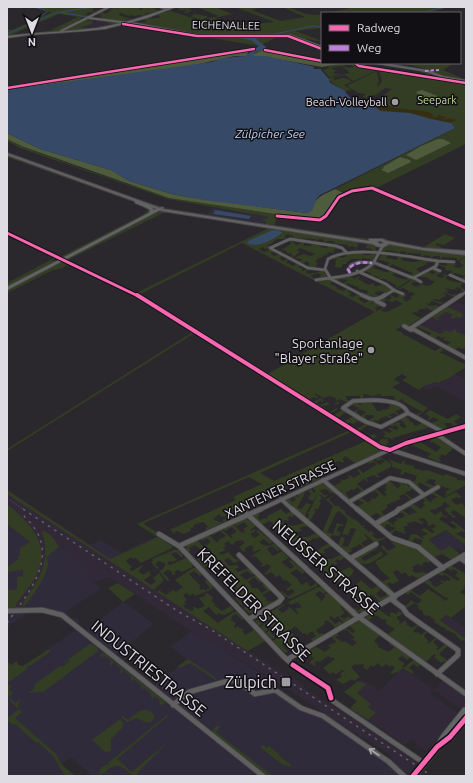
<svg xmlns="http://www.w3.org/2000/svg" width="473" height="783" font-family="Ubuntu,sans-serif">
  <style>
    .built { fill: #312937 }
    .industrial { fill: #2f2b3b }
    .green { fill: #323d23; fill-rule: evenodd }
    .forest { fill: #4e5b3c }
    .sand { fill: #352e12 }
    .water { fill: #364a67 }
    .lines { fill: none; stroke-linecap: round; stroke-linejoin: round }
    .stream { stroke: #364a67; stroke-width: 1 }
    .street-far3-casing { stroke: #484649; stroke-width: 3 }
    .street-far2-casing { stroke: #484649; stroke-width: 3.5 }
    .street-far1-casing { stroke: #484649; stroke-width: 5 }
    .street-casing { stroke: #484649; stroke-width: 6 }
    .secondary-casing { stroke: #484649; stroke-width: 1.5 }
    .primary-casing { stroke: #484649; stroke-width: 2 }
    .street-far3 { stroke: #5f5f5f; stroke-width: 2 }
    .street-far2 { stroke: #5f5f5f; stroke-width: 2.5 }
    .street-far1 { stroke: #5f5f5f; stroke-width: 3.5 }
    .street { stroke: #5f5f5f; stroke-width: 4.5 }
    .secondary { fill: #626363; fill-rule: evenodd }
    .primary { fill: #616062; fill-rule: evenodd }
    .rail-far1 { stroke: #626163; stroke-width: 1; stroke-dasharray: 1 2.5; stroke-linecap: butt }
    .rail { stroke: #626163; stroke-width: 1.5; stroke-dasharray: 2.5 5; stroke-linecap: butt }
    .quiet-far1 { stroke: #c07fdc; stroke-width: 2; stroke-dasharray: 3.5 2; stroke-linecap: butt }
    .quiet { stroke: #c07fdc; stroke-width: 2.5; stroke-dasharray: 4.5 2.5; stroke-linecap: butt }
    .cycleway-far3-casing { stroke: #120f14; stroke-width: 4 }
    .cycleway-far2-casing { stroke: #120f14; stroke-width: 5 }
    .cycleway-far1-casing { stroke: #120f14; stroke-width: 6 }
    .cycleway-casing { stroke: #120f14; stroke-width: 8 }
    .cycleway-far3 { stroke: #f766af; stroke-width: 2.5 }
    .cycleway-far2 { stroke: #f766af; stroke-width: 3 }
    .cycleway-far1 { stroke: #f766af; stroke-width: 4 }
    .cycleway { stroke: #f766af; stroke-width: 5 }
    .oneway { stroke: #acaaae }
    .poi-dot { fill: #a09da3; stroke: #120f14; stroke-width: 1.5 }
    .labels { text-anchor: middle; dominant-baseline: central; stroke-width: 3; stroke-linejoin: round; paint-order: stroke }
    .far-street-label { font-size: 11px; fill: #dfdce3; stroke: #120f14 }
    .far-park-label { font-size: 11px; fill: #bcd696; stroke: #120f14 }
    .far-poi-label { font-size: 11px; fill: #dfdce3; stroke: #120f14; text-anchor: end }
    .far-water-label { font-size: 12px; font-style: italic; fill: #bbd2f5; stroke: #120f14 }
    .poi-label { font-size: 13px; fill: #dfdce3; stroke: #120f14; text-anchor: end }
    .street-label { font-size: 13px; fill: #dfdce3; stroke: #120f14 }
    .near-street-label { font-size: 16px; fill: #dfdce3; stroke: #120f14 }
    .near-poi-label { font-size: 16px; fill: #dfdce3; stroke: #120f14; text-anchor: end }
  </style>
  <rect width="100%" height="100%" fill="#2b282d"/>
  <path class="built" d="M 100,20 L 109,21 L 107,23 L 115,25 L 88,29 L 80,27 Z
    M 454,301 L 466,305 L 466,347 L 419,324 Z
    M 453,373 L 466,379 L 466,402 L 437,386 L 429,391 L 422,388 L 437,378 Z
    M 7,490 L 91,545 L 129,573 L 234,641 L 253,648 L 248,651 L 285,675 L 287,674 L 303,684 L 302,685 L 307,690 L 367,728 L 419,764 L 413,770 L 409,768 L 407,770 L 404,770 L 390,755 L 373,743 L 348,729 L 296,694 L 239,659 L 213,646 L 110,577 L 94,582 L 88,577 L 45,570 L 22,607 L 9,607 L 40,552 L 7,512 Z
    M 446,615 L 466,628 L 466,639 L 440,620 Z
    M 403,668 L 434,690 L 443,680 L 466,697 L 466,706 L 462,710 L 434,690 L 430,694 L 459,714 L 426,751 L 411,739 L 405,745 L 368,720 L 376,713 L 346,690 L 362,679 L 379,691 Z"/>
  <path class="industrial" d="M 211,208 L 267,216 L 269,217 L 259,223 L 207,215 Z
    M 7,524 L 30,542 L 31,563 L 10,607 L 22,607 L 40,580 L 47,557 L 59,547 L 100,588 L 66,612 L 73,619 L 76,617 L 80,621 L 78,623 L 86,630 L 123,602 L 154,624 L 116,654 L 155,685 L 187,659 L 171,647 L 191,631 L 270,679 L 259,691 L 279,688 L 307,708 L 322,714 L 389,758 L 391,757 L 404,770 L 407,770 L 409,768 L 423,776 L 90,776 L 91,775 L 71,757 L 62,764 L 75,776 L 7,776 L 7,668 L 14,674 L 75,630 L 54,615 L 45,613 L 27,613 L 11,624 L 7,632 Z
    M 447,530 L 465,545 L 463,546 L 466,549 L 462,551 L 458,548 L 455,550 L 441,551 L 429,541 Z
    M 157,536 L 158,537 L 110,559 L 90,545 L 101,540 L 120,553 Z"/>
  <path class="green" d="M 37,7 L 97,7 L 92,8 L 94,9 L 92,11 L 98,12 L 97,10 L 102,10 L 96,13 L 88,12 L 86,14 L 90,16 L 87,18 L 83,17 L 77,21 L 80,22 L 88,18 L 87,20 L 93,21 L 92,24 L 81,27 L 88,29 L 100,28 L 97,29 L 62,31 L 64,29 L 58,31 L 7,37 L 7,29 L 12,30 L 52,12 L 43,11 L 45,10 ZM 59,14 L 78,17 L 49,31 L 11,35 Z
    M 115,7 L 117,7 L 115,9 L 121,7 L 139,7 L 141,8 L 138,9 L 141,10 L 143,9 L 141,8 C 149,7 149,8 157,8 L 154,9 L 158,10 L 156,11 L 158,12 L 146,13 L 144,16 L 139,15 L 134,16 L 125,12 L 131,15 L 130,16 L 118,12 L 121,14 L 118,15 L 132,19 L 126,20 L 126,21 L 115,25 L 106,23 L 109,21 L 90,18 L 100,19 L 102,17 L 98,16 L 103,15 L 98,14 L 101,11 L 105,14 L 111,11 L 109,10 Z
    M 176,7 L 215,7 L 232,14 L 245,11 L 235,7 L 265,7 L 251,10 L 281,21 L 305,17 L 282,7 C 298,7 302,18 322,14 L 322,28 L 296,31 L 322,41 L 322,42 L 307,39 L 304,40 L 322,48 L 322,50 L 289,37 L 280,36 L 282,36 L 279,36 L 259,46 L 134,25 L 124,25 L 100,29 L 128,24 L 129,22 L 140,23 L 147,21 L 143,19 C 149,18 154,19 161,17 L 155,14 L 171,11 L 198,20 L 200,20 L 190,16 L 194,15 L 193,13 C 198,15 203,15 209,17 L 201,20 L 219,16 L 196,7 L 189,9 L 192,11 L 186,13 L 183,12 L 188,10 L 180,10 ZM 246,11 L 274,22 L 234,26 L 214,18 Z
    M 355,7 L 450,7 L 425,13 L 327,13 Z
    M 254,49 L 259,51 L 255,52 L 238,52 L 7,88 L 7,86 L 24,83 Z
    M 346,63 L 351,63 L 343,66 L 349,68 L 354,67 L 352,65 L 347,65 L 352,64 L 352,63 L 356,65 L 356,63 L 359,65 L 377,69 L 376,71 L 353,81 L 345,75 L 335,77 L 333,79 L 335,80 C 342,78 345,76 352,82 L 344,85 L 351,90 L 346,91 L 332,83 L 328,78 L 353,72 L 350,73 L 342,66 L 330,68 L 337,71 L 333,72 L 335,74 L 341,74 L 329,77 L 323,70 L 329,68 L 329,66 Z
    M 402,63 L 455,63 L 443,70 L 466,80 L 444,77 L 425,70 L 426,69 Z
    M 381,69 L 415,75 L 409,74 L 422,78 L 427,74 L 420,72 L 423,71 L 431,73 L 430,76 L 466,81 L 466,144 L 376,188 L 460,223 L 466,226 L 466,230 L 371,189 L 353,192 L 341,197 L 327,217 L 319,221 L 278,216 L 274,225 L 354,237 L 373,239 L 384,238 L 392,242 L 424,247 L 445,234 L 455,238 L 444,245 L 436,243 L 436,245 L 442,247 L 439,249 L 445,250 L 393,243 L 383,239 L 372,240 L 353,238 L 267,224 L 265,223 L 266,221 L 259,223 L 156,206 L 46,169 L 7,153 L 151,204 L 188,212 L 259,223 L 269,217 L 168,199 L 20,148 L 7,141 L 7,139 L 24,147 L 72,165 L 169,198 L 318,220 C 331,215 330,201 344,194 L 344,192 L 335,189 L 455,128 L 451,123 L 431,119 L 410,113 L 380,111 L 377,108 L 369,106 L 392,89 L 385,88 L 376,95 L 368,96 L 366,99 L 363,97 L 366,94 L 359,93 L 348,87 L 348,85 L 377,71 L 379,81 L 377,85 L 380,87 L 379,85 L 382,81 L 379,71 Z
    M 7,155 L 140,203 L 151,210 L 146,215 L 66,257 L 58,257 L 52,261 L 57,261 L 7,288 L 7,283 L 54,258 L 7,234 L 7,233 L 60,257 L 144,214 L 148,210 L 134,202 L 7,157 Z
    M 160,211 L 269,227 L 271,229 L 372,243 L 377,247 L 375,248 L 377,251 L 372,251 L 372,249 L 366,248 L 367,244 L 359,242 L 356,250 L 355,249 L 356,247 L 351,246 L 348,248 L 348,245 L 333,243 L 334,241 C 329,241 327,242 323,242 L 324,240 L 318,239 L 316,242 L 313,242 L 316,239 L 294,238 L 293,237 L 293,236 L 287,234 L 284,237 L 288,239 L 276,239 L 271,244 L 267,245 L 271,247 L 265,249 L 263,247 L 259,249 L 264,252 L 271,249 L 275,252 L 270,253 L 274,256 L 280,254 L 287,258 L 282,256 L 279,258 L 283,261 L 288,259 L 295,262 L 289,260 L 286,262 L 293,266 L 297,264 L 300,266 L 298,267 L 303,269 L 301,270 L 303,271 L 308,268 L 314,270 L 309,270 L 305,272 L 310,274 L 323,271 L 327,277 L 322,278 L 319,277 L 322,275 L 318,273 L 310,276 C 320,281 327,277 334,281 L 329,284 L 337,287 L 336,288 L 343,291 L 347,289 L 350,290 L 347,292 L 351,293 L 349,296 L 353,297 L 358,294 L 362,296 L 358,299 L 365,303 L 370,300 L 373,302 L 368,306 L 375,302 L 380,304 L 381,307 L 378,306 L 375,308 L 377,311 L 383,308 L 384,308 L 381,311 L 387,312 L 403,304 L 396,300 L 392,302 L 386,300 L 382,304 L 378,301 L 383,298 L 390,301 L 389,300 L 392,297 L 389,296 L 390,295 L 397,298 L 399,294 L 391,293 L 394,291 L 407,295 L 403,298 L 406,302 L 412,298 L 410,297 L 415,294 L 411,292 L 407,293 L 409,291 L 403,288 L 400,289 L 398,289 L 413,279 L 420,283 L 414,282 L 411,284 L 416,287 L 422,284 C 428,287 430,286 435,282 L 425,277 L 418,277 L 427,271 L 435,275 L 434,273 L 436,272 L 430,270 L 433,269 L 440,273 L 436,276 L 442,278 L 445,276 L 441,274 L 449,275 L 446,277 L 446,279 C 454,283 459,281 466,284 L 463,283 L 460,286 L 465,290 L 463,292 L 461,290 L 462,289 L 457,287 L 455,289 L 457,290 L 444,288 L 449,291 L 445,292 L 452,295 L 455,294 L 458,295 L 454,297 L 442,292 L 446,296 L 441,298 L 440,300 L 434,299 L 432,300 L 445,303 L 440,304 L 432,301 L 429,304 L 427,303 L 426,304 L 431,306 L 436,305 L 440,307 L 432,311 L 426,307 L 425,309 L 420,309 L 417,312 L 419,314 L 416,312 L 411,313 L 421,318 L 409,326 L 404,325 L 395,330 L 402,332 L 401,333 L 435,351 L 442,347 L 443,350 L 439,353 L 442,353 L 466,365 L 466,367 L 449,378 L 438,383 L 436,382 L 424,386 L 419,390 L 402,380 L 407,377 L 402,374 L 394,379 L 400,383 L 392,387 L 428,408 L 418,416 L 415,415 L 422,412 L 403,401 L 404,400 L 402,399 L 397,402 L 392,401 L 395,399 L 394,396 L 381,396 L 380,394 L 373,396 L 363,394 L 364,400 L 361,400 L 360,396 L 345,396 L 347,398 L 346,399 L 351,402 L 343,406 L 340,405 L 343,405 L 347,402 L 339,399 L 337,401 L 340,403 L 335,405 L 334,404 L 338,402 L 335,400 L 337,399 L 330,396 L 323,398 L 315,393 L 314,394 L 318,397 L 317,399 L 314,397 L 310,399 L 313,401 L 311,403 L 321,398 L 324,400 L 322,402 L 320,400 L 316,404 L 321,405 L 327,402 L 330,404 L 321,407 L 326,408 L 324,410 L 330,412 L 336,408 L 338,409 L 330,414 L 333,416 L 343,409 L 349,412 L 346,412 L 338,418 L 343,422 L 354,416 L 363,421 L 361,423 L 358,421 L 353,424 L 350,422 L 348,424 L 355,430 L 365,424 L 375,427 L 368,425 L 358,432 L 371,440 L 373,439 L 370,435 L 374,434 L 377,436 L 373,439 L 378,442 L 382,439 L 388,439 L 387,440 L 389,442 L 386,444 L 389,447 L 379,445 L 378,446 L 384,451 L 355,463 L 345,456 L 342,459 L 344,461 L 343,463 L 339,461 L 333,463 L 337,467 L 333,465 L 326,467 L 327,469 L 326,470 L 323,468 L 314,472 L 321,479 L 312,482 L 307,477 L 295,480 L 299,485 L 307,482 L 309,484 L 301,487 L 291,482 L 282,486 L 285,488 L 284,489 L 281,487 L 279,488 L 278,493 L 273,490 L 266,496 L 262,494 L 259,497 L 256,498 L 259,501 L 257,502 L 251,501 L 249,502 L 250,504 L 243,507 L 240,504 L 238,506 L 243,512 L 250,510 L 235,517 L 234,515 L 239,513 L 235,509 L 230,508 L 224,513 L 230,519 L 224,522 L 223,520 L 227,518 L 225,516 L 222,517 L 219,514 L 213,519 L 219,522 L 223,522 L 207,530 L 205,528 L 208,527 L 203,522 L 193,525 L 194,527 L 191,528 L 190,531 L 184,534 L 176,531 L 174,534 L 171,530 L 169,530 L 236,500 L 233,497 L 262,484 L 249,477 L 144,523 L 145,525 L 160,534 L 156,536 L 137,524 L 350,430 L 196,334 L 193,334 L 7,451 L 7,449 L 191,333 L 190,330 L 134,295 L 74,266 L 53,270 L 7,293 L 7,290 L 59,263 L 64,262 L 68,264 L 63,268 L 76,266 L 67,261 L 67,258 ZM 163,213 L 173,213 L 269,228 L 136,293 L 69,262 L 70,259 ZM 242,243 L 375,312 L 266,375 L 138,295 ZM 351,432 L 354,432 L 366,441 L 274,481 L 260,473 Z
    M 291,240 L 296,245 L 301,244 L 298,241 L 305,242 L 303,246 L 311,246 L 311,244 L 307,243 L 324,245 L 320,247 L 324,248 L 326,246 L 325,248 L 327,248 L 329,245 L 342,249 L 334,249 L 335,250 L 333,251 L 335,253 L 329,252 L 326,255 L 328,256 L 324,255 L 321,258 L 318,258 L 315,262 L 318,263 L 315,268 L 307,266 L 310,264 L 307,261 L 302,264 L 298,262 L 303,259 L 294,258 L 303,254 L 311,256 L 315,254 L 300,248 L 297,250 L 300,252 L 292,258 L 289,257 L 294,256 L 290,254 L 291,252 L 288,254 L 285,250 L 279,252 L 292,243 L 288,241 Z
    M 390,245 L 466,254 L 466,256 L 457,261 L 457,258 L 442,257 L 441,259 L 440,259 L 440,256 L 434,256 L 430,258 L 430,256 L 424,255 L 421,258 L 421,254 L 408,253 L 406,255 L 406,252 L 401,251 L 399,254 L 396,251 L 393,253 L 394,251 L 385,250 L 384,252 L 382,251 L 384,247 Z
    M 364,252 L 363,255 L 370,255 L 371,253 L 376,254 L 372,261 L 370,259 L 362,258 L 361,260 L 360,259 L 352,259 L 347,262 L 347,264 L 343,264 L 341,268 L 335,267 L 336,263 L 335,263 L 337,259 L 329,260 L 336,255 L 342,258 L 347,256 L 344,253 Z
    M 381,254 L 388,255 L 386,258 L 397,260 L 398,257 L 397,256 L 406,257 L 402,258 L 401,260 C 408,262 416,263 422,260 L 436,263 L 434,265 L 433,262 L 425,263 L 427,264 L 416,269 L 420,273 L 414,277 L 411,275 L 413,273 C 405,270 401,268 392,264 L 389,268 L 386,266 L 390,263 L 380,260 L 378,261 Z
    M 466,257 L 466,281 L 462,278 L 465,276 L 456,273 L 450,275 L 452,271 L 445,270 L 446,268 L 440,265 L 436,267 L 438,264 L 447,266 L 447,263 L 442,262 L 458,265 L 453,266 L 458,268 L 464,266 L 459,261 Z
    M 374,265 L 375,266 L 373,268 L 389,273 L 387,272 L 390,271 L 387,268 L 400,274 L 395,273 L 392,275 C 397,277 403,281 408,279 L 406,277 L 411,279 L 397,288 L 395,287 L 397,285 L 392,284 L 393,283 L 386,280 L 387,279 L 380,279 L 378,277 L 370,275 L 372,274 L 366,271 L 362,272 Z
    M 354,275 L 352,277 L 354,279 L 359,276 L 360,277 L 358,279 L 369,285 L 375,282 L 376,282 L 373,284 L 376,287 L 382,284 L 391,288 L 390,289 L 392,290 L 386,293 L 380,291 L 374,293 L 380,297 L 376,297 L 371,295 L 367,297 L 364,295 L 368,292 L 368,291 C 364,289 361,290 358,289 L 360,288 L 355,286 L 353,286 L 353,284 L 350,286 L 351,284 L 346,283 L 348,285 L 346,286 L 342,284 L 348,280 L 340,279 L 337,281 L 333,279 Z
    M 446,307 L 448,307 L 462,313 L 463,316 L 460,318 L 456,317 L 453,319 L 450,317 L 453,315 L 446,312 L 437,318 L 440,320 L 439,321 L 432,317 Z
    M 419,324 L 440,334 L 446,330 L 450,332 L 455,329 L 457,330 L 456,332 L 466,335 L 466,347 L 462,349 L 458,347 L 456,349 L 456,351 L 446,346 L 451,342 L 443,340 L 445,337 L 441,338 L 439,336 L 435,338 L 439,340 L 437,341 L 426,334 L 429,336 L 431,333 L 418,327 L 416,328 L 418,330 L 417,331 L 415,327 Z
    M 354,402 L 362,406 L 360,402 L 371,402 L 377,411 L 382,411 L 381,408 L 384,410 L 389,409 L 388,407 L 390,407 L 389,403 L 393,403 L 402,409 L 395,411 L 399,414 L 397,415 L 394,413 L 389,415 L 392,417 L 390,418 L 385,416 L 384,417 L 385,418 L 382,417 L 378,421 L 376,420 L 374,421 L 379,425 L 383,424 L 380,425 L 367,421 L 374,417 L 373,415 L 366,415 L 364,416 L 367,419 L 366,420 L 361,416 L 366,412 L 359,409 L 356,412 L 360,415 L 359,415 L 353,412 L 359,408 L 352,405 L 348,407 L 350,409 L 347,408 Z
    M 430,410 L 448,419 L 456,414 L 465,419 L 460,417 L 455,421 L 453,420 L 459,426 L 449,427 L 454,426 L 451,423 L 444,423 L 448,429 L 442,430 L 431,423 L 439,420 L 433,417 L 429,420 L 427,419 L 430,417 L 426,414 L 422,416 L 423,417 L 421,417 Z
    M 406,417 L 410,420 L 409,421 L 414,423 L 413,424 L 416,426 L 422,423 L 422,421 L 431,427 L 392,438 L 394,441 L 389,438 L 383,437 L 386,434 L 383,432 L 385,431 L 389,433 L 392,431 L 388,428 L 389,427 L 396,430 L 399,428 L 395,425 L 392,427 L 390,425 L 398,422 L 401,424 L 399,425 L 404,428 L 407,427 L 404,424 L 405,423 L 400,420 Z
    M 438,437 L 455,447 L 445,456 L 442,454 L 439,458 L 441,461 L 439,462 L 427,457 L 431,454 L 410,444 L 404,450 L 405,445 L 419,441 L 436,452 L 441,447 L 433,442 L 430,442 L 432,439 Z
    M 381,457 L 391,464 L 391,467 L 377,474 L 380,477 L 378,478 L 374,475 L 366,478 L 369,482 L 368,482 L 364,479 L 357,484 L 364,490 L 361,494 L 359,493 L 361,490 L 357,487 L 354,490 L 352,489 L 345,493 L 351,499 L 347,498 L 339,492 L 343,490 L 338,491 L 330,484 L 336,486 L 335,485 L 341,482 L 341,479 L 344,480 L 349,478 L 348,476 L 349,475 L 354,478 L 360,474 L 360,473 L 357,470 L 359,469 L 363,473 L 377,464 L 374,462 L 369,464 L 368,463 L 373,460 L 380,465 L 385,461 L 382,459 L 377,461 L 376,459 Z
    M 388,459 L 401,464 L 403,461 L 405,461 L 404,464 L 414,466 L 414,468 L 424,471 L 427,470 L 444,476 L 445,474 L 457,478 L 457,480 L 466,481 L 466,485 L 446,496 L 435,490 L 444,495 L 447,494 L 445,492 L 450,489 L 434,484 L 436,480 L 428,479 L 427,482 L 424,482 L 435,486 L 430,488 L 419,482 L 418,485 L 420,488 L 418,488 L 414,485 L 415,483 L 412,483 L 411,481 L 415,481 L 417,476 L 405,472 L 403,475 L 400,474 L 402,470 L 392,467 L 392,464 Z
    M 390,479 L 393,479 L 390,481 L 398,489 L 401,484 L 398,483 L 400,481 L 395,480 L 403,481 L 403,485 L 406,484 L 409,487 L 413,487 L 413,489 L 405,493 L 413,499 L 407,502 L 406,502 L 410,499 L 404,494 L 399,496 L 401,499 L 386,505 L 388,507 L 381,512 L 386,517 L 379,520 L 377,519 L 381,516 L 377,513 L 370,517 L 358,506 L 364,503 L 357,499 L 360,497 L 370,504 L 368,502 L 372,500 L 371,498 L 375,499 L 379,495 L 375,491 L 371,493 L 369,492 L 374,490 L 374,487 L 384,496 L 387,495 L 384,492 L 387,490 L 385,488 L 387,486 L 385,484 L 379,487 L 377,486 Z
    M 320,483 L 324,484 L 335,493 L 329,493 L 330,492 L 326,489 L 319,490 L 324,495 L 328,495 L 324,498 L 327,499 L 337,494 L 329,499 L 335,506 L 339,506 L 339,507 L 345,511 L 345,513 C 352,519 358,520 362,526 L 364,525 L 365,526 L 363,527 L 369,532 L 371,531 L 374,533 L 372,535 L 377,539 L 386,537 L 386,538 L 375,543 L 365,534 L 364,535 L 368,539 L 361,543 L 366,548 L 365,549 L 360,544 L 350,549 L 352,551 L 348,553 L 342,548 L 342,546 L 340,547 L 338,545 L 341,537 L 345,538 L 342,546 L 348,547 L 356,529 L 351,528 L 348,535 L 342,534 L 348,519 L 339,511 L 336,513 L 327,532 L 333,534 L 337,523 L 344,525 L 343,526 L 339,526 L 337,531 L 341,532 L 339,536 L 332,535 L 330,539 L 322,533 L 333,506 L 322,496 L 322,495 L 319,495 L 322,498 L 319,502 L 321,502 L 318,509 L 315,509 L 314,510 L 316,511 L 309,522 L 307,520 L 309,515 L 308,514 L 318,493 L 313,501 L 308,499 L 311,493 L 308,492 L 311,489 L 314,493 L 316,492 L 312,487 Z
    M 7,490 L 110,559 L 158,537 L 172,546 L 172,548 L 141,563 L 136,558 L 133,559 L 131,557 L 126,561 L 132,567 L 129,569 L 132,571 L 142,565 L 143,566 L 138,571 L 143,575 L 149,571 L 150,572 L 149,573 L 151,575 L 144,580 L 151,585 L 156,581 L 153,578 L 159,573 L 164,580 L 154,590 L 157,592 L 162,588 L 160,591 L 166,595 L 173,590 L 176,592 L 183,587 L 175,580 L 193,568 L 196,568 L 202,575 L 200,576 L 194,571 L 189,574 L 201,586 L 199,587 L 201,590 L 204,589 L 205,591 L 210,588 L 204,581 L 207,580 L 213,586 L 212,589 L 195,596 L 193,593 L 189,596 L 187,593 L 183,595 L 187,600 L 184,602 L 186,604 L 183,606 L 186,609 L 189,609 L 190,611 L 194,610 L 193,607 L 195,607 L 198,609 L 205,606 L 199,598 L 206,596 L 204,594 L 207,593 L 214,598 L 211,600 L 215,604 L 214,605 L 222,611 L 231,606 L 233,608 L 233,611 L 224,615 L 219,613 L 216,615 L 209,607 L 203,611 L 218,623 L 234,612 L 237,612 L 243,619 L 242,620 L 236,614 L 231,617 L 232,618 L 230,620 L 236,623 L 234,626 L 235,628 L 238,626 L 241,629 L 242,628 L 244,630 L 242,631 L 245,635 L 254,630 L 265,641 L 248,651 L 263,661 L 7,494 Z
    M 303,491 L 305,493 L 297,508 L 302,509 L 306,503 L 311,504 L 304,517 L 286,501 L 289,498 L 292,502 L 296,500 L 293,496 L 299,497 L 297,494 Z
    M 433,491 L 444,498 L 456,492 L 462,497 L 459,498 L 457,497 L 451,500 L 457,505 L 462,503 L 466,509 L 466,518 L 454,510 L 450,512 L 453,514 L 451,516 L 454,515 L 456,517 L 453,518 L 444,509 L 450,506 L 445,502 L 442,504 L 443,505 L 434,510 L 432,509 L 430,511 L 435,515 L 441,511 L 443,515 L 448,517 L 446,518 L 443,516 L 439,519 L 454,529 L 457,527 L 450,522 L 453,521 L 466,531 L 463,532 L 462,531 L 456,534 L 466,539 L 465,545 L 446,530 L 429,540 L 441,551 L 450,546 L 459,553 L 459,555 L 452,560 L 442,554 L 434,557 L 420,545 L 423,540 L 414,538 L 413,541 L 408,541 L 411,534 L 418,535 L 423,539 L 424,538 L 421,535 L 424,536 L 428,534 L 421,530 L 425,528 L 432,533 L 435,532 L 432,529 L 436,526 L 433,524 L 429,526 L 427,524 L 428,523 L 424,518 L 418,519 L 424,523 L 421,524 L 414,521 L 410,523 L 406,522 L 409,525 L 403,527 L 405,529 L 403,530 L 406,532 L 405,534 L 395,530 L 392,534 L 389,532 L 396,528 L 392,527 L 388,524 L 385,525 L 385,527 L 383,529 L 380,526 L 380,523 L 386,519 L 393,525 L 395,525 L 393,523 L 398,520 L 395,518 L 402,518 L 405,515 L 402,513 L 399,513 L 403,510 L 409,515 L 417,512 L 410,507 L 405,510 L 403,508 L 407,508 L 405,506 L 412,503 L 421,509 L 425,505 L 423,503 L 425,500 L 422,499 L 416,502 L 415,501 L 424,497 L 430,502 L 432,502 L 431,500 L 438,497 L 432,494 L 428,496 L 427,494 Z
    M 7,504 C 30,523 52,544 36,576 C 30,587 21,596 15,607 L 22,607 C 24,600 29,594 33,588 C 44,571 50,550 41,531 C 50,531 55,540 59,547 L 47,557 C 47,559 48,561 48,563 C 49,572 30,602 23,607 C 19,610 11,609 7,609 L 7,590 L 17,589 L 17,577 L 23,576 L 23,570 L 7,572 L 7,567 L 19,559 L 17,557 L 20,555 L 20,548 L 30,542 L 7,524 Z
    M 281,509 L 286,514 L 292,511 L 295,515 L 292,517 L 290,516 L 287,518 L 289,520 L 287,521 L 285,520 L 282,521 C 290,528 295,526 304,522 L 310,528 L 307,526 L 299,528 L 302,531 L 294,532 L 299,537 L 308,537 L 316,533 L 325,540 L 319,537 L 316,539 L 314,538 L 305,544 L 313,552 L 330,543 L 332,546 L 323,550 L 326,553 L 318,554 L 324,559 L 332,559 L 342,554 L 346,556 L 340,561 L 338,559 L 335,561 L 338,563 L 335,565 L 333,563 L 330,565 L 336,570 L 338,569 L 341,571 L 350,567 L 354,571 L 352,573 L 353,574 L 344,580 L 351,586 L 345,589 L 341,586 L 343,584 L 341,582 L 338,583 L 333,579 L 335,577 L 330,576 L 270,521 L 262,525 L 253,516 L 253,514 L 257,512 L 260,515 L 257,517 L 260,520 L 265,518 L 266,519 L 268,518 L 267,516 Z
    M 246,518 L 256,526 L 250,530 L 251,531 L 254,529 L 256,531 L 250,534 L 254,538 L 260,535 L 256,531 L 258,530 L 272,542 L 270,544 L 264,539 L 259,542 C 265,547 267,547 274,544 L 280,550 L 278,551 L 272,546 L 267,549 L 273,556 L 282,551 L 289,558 L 281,562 L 290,569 L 294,567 L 289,561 L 291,560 L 305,572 L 302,574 L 297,569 L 290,573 L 298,579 L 298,581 L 302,585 L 307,582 L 311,587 L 317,582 L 317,586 L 290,599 L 288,598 L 280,592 L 282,591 L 288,596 L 295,592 L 292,589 L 288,591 L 286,589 L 292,585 L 286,580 L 284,581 L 280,575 L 276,577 L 271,572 L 265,575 L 264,574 L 271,567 L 268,564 L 261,567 L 260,566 L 263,564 L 255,556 L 250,557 L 261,550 L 260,549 L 254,552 L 252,549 L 254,548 L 251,545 L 244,549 L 246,551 L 244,552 L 239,547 L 245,543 L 242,540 L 234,542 L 235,543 L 232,545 L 228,541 L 224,544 L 226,546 L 223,548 L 225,550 L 219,553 L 222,555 L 228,552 L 235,559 L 240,560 L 234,563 L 228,558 L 224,560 L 229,566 L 237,565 L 239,567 L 235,569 L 238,572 L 249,568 L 255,574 L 252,575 L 247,571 L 240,575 L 246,580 L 256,575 L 262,581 L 260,583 L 254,577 L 248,582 L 252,587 L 250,588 L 257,588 L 262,593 L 267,590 L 262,585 L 265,584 L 271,590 L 262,595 L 267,599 L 265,600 L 270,602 L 278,599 L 265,607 L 263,605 L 261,606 L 263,608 C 255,613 250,616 243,608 L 247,605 L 252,610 L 258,607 L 254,602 L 257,599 L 253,597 L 247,601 L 246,600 L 248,598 L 244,595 L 238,598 L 243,604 L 241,605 L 235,598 L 242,594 L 240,590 L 238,591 L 235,588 L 237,587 L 230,580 L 227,582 L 226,580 L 229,579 L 228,577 L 226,578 L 221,574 L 223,572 L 220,569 L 218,570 L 211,563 L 204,567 L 197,559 L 199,558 L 204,563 L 209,559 L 207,557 L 206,553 L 201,553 L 200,552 L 202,550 L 195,545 L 189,548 L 191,551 L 188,552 L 186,549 L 187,545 L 197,540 L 208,552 L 211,550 L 205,546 L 211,542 L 207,538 L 202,541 L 199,539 L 209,535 L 217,543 L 219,541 L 218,540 L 226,536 L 220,531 L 213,535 L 211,533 L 221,529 L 231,538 L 233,537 L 231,535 L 237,532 L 232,527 L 225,531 L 223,528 L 233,524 L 242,533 L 245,531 L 243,529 L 248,526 L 244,522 L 237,526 L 234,523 Z
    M 390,541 L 417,548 L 431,560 L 428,563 L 425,562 L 422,564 L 423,565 L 421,566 L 418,564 L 412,567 L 414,569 L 412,570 L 415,573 L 424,572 L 427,574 L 418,579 L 412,575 L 409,577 L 405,572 L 402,574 L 397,570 L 393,572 L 399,581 L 392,584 L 390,582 L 387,584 L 395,593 L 382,582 L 390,578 L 381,571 L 375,562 L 388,554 L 381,547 L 383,545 L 388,551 L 396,547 Z
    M 375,546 L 378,548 L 361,558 L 365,561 L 382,551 L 383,555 C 372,562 366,569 355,559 Z
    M 174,550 L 178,550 L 183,556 L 182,558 L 176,552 L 171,554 L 177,560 L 172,562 L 170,561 L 167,563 L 170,565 L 186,558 L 193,565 L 192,567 L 182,572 L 178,570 L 174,572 L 176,574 L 173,575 L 171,571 L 168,570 L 163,573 L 170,580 L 167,581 L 159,571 L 163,569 L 166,564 L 159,561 L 155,564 L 159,568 L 157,569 L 151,562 L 153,561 L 152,559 Z
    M 452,566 L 466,574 L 466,586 L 463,587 L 466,590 L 464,589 L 460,592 L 466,596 L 466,606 L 451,618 L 446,615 L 440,620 L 466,639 L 466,642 L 463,640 L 462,641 L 456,636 L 457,635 C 453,632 449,632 445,629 L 446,628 L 442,627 L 434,622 L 435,620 L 428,615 L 426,616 L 423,614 L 423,611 L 417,608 L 419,606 L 414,603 L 407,608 L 397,600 L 405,606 L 410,602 L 410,600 L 418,604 L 422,600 L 411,592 L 408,595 L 405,593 L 411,590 L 420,596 L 428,589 L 420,584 L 442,598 L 445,601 L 449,598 L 444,597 L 424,582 L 428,580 L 432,582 L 431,583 L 432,585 L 436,587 L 443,583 L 440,581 L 442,580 L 445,582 L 447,580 L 449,581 L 451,579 L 444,574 L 442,576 L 438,574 L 442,571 L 458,581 L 460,579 L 455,576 L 458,572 L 453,569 L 451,571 L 447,568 Z
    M 361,580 L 371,589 L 378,586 L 381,589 L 376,594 L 380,598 L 387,595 L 382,590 L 384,589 L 390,594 L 390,596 L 380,602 L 372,594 L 362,600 L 364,602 L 363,604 L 368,609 L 360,613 L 353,609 L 355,608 L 358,611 L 363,607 L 347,591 L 351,588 L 357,593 L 362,591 L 356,585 Z
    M 118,583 L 135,594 L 123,602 L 108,588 Z
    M 318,587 L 322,587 L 327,592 L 323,594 L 320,591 L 315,594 L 321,600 L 318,603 L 324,599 L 323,598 L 326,597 L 324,595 L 328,593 L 353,616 L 353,618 L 342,607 L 340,607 L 345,613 L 340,616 L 344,619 L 349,616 L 351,619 L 344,623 L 338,616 L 334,619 L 331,616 L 329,618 L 335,624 L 340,621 L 343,624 L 334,629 L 334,626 L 327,620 L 324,622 L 325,624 L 316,630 L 319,634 L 322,633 L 324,635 L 313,641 L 311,639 L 316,636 L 312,631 L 307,635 L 305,633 L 303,634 L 295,626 L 289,631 L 297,638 L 294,640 L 302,646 L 299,648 L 294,644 L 291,645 L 286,643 L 282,645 L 288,652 L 285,653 L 273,641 L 289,630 L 280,634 L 274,630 L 271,633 L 275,637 L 272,639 L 266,633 L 278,625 L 277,624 L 272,627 L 269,624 L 264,626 L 268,630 L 264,632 L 260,627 L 271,620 L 270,619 L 266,621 L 263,618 L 258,620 L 262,624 L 258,626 L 255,621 L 284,604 L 285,605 L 278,609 L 282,613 L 289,609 L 288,608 L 289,607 L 297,614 L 299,614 L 295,609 L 302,607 L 298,602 L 291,605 L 288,602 Z
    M 378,609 L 390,617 L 391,616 L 389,614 L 392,612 L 396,614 L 399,611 L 403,614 L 397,617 L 397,619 L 400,621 L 399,623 L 400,624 L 405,620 L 407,623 L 406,624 L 412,628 L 418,624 L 423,628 L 418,626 L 413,631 L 416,633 L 418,632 L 421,635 L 426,631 L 427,632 L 424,636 L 429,642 L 427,643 L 428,644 L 435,638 L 437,639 L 433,642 L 438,647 L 436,649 L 438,650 L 446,643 L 449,645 L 439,654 L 448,661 L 445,664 L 444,661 L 441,663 L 434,657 L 436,656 L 434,654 L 426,662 L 388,634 L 395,629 L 385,623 L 387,621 L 384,619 L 383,620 L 376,615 L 369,620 L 366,619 L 366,617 Z
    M 360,620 L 381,634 L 374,641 L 378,645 L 378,647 L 388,652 L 390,650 L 391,651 L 394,647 L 389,644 L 392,642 L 412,656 L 407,660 L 402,656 L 398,659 L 405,664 L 402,666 L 404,668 L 415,658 L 420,664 L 418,667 L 413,664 L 409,668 L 414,672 L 412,674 L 403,668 L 397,673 L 396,672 L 393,674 L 390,673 L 395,668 L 392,665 L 390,667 L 386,664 L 382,667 L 378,663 L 373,667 L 371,665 L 367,670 L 363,667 L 364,666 L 363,664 L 357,665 L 355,664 L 351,667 L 360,677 L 354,681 L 352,679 L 343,684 L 336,680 L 342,676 L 340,674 L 344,671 L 342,670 L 336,674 L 332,672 L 330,674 L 323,668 L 335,659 L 333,657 L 331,658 L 328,656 L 320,662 L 317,661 L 314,663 L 316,665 L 315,666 L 309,663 L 314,658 L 306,652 C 317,646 315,646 325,652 L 331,647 L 328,645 L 335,643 L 336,641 L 331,637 L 337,634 L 339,635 L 335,637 L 342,642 L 345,641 L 352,646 L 357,643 L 352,639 L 355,638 L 347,630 L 345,631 L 343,630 L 346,628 L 353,633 L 355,631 L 350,626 Z
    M 92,644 L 99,650 L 98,651 L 43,692 L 28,693 L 34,689 L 35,684 L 60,666 L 62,667 L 70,661 L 69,660 L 62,664 L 88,645 Z
    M 49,649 L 51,651 L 30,666 L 29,665 L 26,667 L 27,669 L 7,683 L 12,687 L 9,689 L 13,693 L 9,697 L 15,703 L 20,699 L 18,707 L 22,712 L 15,718 L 56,754 L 61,764 L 75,776 L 65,776 L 53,756 L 38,742 L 36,743 L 15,724 L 13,725 L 7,720 L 7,718 L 19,709 C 2,700 7,677 7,661 L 11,665 L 17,661 L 18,665 L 23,666 Z
    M 102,653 L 107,654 L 107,656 L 165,702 L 165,704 L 160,705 L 159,700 L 154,696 L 153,699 L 151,697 L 151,694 L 143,687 L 143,690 L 141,689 L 141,685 L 133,679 L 132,682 L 131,681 L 131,677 L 123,670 L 122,674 L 120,672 L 121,669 L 113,662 L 112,666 L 110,664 L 111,661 L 103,655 L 103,658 L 100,656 Z
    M 182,655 L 215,677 L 217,681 L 190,663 L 180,668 L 178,666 L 188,659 Z
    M 358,681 L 366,684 L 357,693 L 371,704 L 368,707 L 376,713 L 368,720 L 350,708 L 357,701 L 344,692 Z
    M 144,710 C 149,710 154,712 154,718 L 151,722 L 145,722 L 137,718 L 127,722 L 121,717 L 123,716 L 128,720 L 139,711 Z
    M 167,715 L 168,716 L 117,759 L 132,772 L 171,739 L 137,773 L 139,776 C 127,776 126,766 117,766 C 109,765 105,775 97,776 L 100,773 L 100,768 L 107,764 L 110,766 L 108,763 Z
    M 120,719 L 123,723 L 122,728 L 111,739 L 111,751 L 105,752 L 92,740 Z
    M 216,726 L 221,726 L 216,732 L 273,776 L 267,776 L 233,751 L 211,732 Z
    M 263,745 L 267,748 L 269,746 L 279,754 L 279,756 L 292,765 L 289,767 L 286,765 L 284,766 L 260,747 Z"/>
  <path class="forest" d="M 262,50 L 322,61 L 322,63 L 346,63 L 322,67 L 260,56 L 235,56 L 190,66 L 7,90 L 7,88 L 238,52 L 249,51 L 247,54 L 254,54 Z
    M 422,90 L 445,99 L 445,100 C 433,104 424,100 416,92 Z
    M 7,133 L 40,149 L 111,170 L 129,181 L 172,194 L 187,197 L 307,213 L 308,213 C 318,196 318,197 335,189 L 344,193 L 335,199 L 325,216 L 315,220 L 169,198 L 24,147 L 7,139 Z
    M 438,139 L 443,139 L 451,143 L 416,160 L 406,155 L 421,146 Z
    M 400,157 L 410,160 L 411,162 L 388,173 L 381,170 L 384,168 L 383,167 Z"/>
  <path class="sand" d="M 383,104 L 395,108 L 424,111 L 422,111 L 431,113 L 434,117 L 438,117 L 437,115 L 446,117 L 443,120 L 450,118 L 456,120 L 449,123 L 410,113 L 378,110 L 377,108 Z"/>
  <path class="water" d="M 238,35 L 260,35 L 260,37 L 256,39 L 266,47 C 263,52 256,50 253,55 L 255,56 L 266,56 L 315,67 L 313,68 L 314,69 L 321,69 L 321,70 L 329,79 L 330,83 L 346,91 L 345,92 L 351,98 L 370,105 L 369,106 L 377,108 L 380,111 L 410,113 L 431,119 L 451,123 L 455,128 L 320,195 L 317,198 L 312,211 L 308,213 L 204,200 L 172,194 L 129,181 L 111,170 L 40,149 L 7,133 L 7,90 L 212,62 L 223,58 L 245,56 L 259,46 L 251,40 L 239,38 Z
    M 215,210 L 251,216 L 249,219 L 213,214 Z
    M 273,230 L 280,231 L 282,233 C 274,239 257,249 247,243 L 248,241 Z"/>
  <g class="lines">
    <path class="stream" d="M 34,7 L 45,10
      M 59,12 L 87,17
      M 61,12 L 94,7
      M 420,13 L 446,7
      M 40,17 L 48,11
      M 7,34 L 58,12
      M 274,34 L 313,26 L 322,27"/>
    <defs>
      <path id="street-far3" d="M 160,7 L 169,9
        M 89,18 L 137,24 L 196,35 L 289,35 L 322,47
        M 61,31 L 109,7
        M 377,63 L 427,71 L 443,77 L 466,81"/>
      <path id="street-far2" d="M 438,261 L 454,262
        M 433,268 L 440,271
        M 325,270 L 308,268 L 270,248 L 290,239 L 336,246 L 342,248 L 346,252
        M 357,271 L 386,284 L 394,290 L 384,296
        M 350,273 L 348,270 L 351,265 L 359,262 L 375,263 L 413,278 L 436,266 L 438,261 C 408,257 354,244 328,259 L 325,269 L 331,279 L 364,296
        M 450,275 L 466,282
        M 414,278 L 421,282
        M 316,280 C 333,277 361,277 373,263 C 377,258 379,251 383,246
        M 394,290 L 403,294
        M 460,296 L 466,292"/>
      <path id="street-far1" d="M 362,295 C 372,300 376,301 385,295
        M 461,295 L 411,328 L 466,358
        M 376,301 L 384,305
        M 404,326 L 411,330
        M 374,400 C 385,401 403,401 408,413 L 381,427 L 366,422 L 343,408 L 353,401 Z
        M 408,413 L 443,432
        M 436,434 L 466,454
        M 391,450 L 466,474
        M 323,480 L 358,510
        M 281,499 L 293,510
        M 349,502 L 390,478 L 409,482 L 424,495
        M 259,510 L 404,443 L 466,426
        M 398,510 L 438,487"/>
      <path id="street" d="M 292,509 L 395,597
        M 357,509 L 392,538 L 418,547 L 443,568
        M 247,514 L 356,615 L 466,694
        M 375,524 L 396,512 L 399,509
        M 159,534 L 179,546 L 283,656 L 293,665 L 328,688 L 333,701 L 424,763
        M 179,546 L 261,509
        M 239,555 L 282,598 L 279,602 L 249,619
        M 351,558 L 376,544
        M 460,558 L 466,562
        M 391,599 L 403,608 L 407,614 L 458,650 L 458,655 L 437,674
        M 7,611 L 42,610 L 62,615 L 263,776
        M 288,659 L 466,554
        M 173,705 L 189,692 L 231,680 L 238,681 L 255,694 L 275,690 L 301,708 L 323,716 L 389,762 L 404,776"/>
      <path id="secondary" d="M 171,7 L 176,7 L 147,18 L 105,29 L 85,31 L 29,35 L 7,38 L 7,36 C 37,32 67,32 97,28 C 122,24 147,16 171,7 Z
        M 135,201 C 142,201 151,205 154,210 L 162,207 L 164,208 L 7,290 L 7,287 L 149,213 L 150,210 L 147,208 L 135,203 Z
        M 466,707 L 466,723 L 453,739 L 440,749 L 418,776 L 409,776 L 434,745 L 437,742 L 442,734 L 463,708 Z"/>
      <path id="primary" d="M 7,153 L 163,209 L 369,241 L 369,239 L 382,239 L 387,241 L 423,248 L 466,251 L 466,255 L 423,250 L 389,244 C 384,248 378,248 373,244 L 162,211 L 7,155 ZM 378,241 L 381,241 L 384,243 L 380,244 L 378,243 Z"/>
    </defs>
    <use href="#street-far3" class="street-far3-casing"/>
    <use href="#street-far2" class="street-far2-casing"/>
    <use href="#street-far1" class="street-far1-casing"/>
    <use href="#street" class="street-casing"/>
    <use href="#secondary" class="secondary-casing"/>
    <use href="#primary" class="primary-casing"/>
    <use href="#street-far3" class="street-far3"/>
    <use href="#street-far2" class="street-far2"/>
    <use href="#street-far1" class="street-far1"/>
    <use href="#street" class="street"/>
    <use href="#secondary" class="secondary"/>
    <use href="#primary" class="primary"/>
    <path class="rail-far1" d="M 7,498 L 24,510"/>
    <path class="rail" d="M 23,509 L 179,612 L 210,629 L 432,776
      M 7,623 C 25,597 57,562 35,529 C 32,524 27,519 23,515"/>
    <path class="quiet-far1" d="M 425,71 L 439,70"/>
    <path class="quiet" d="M 350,273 L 348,269 C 355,262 363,262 372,263"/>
    <defs>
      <path id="cycleway-far3" d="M 123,24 L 197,36 L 288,36 L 322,49
        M 265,50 L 322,61
        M 355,63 L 359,66 L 466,83
        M 7,88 L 254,49"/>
      <path id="cycleway-far2" d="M 277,216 L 320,220 L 326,216 L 339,197 L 352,191 L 372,188 L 466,228
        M 7,233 L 138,296"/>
      <path id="cycleway-far1" d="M 137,295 L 380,447 L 390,450 L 406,443 L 466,426"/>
      <path id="cycleway" d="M 293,665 L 328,688 L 331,698
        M 413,776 L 437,747 L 450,737 L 466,718"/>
    </defs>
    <use href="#cycleway-far3" class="cycleway-far3-casing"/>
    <use href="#cycleway-far2" class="cycleway-far2-casing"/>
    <use href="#cycleway-far1" class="cycleway-far1-casing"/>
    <use href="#cycleway" class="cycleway-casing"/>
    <use href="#cycleway-far3" class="cycleway-far3"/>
    <use href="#cycleway-far2" class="cycleway-far2"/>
    <use href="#cycleway-far1" class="cycleway-far1"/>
    <use href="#cycleway" class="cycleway"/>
  </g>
  <defs><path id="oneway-shaft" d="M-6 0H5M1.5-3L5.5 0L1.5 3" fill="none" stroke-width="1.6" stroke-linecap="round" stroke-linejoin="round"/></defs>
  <use class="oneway" href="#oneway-shaft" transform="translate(374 752) rotate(-146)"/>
  <g class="poi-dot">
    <circle cx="395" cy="102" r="4"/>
    <circle cx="371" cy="350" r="4"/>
    <rect x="281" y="677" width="10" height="10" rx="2"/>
  </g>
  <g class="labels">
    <g class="far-street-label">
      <text transform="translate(226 25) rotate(1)">EICHENALLEE</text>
    </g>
    <g class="far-park-label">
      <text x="437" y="100">Seepark</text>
    </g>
    <g class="far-poi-label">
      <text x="387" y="102">Beach-Volleyball</text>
    </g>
    <g class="far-water-label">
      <text x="270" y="133">Zülpicher See</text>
    </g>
    <g class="poi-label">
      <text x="363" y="343">Sportanlage<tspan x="363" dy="15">"Blayer Straße"</tspan></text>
    </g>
    <g class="street-label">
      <text transform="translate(280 489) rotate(-25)">XANTENER STRASSE</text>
    </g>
    <g class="near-street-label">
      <text transform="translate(326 567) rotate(41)">NEUSSER STRASSE</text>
      <text transform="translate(254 604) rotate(45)">KREFELDER STRASSE</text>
      <text transform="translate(149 668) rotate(39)">INDUSTRIESTRASSE</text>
    </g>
    <g class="near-poi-label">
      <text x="277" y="682">Zülpich</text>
    </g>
  </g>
  <rect width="473" height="783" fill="none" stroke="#dfdce3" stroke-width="16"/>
  <rect x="321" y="12" width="140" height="52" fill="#120f14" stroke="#646167"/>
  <rect x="329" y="25" width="20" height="6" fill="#f766af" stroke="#646167"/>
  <text x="357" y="32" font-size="12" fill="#dfdce3">Radweg</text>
  <rect x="329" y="45" width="20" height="6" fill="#c07fdc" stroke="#646167"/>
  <text x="357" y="52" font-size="12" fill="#dfdce3">Weg</text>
  <g transform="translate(32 32) rotate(180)" stroke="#120f14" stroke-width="3" paint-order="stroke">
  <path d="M0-3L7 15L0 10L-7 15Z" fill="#dfdce3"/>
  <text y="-6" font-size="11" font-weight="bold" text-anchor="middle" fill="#dfdce3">N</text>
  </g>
</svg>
